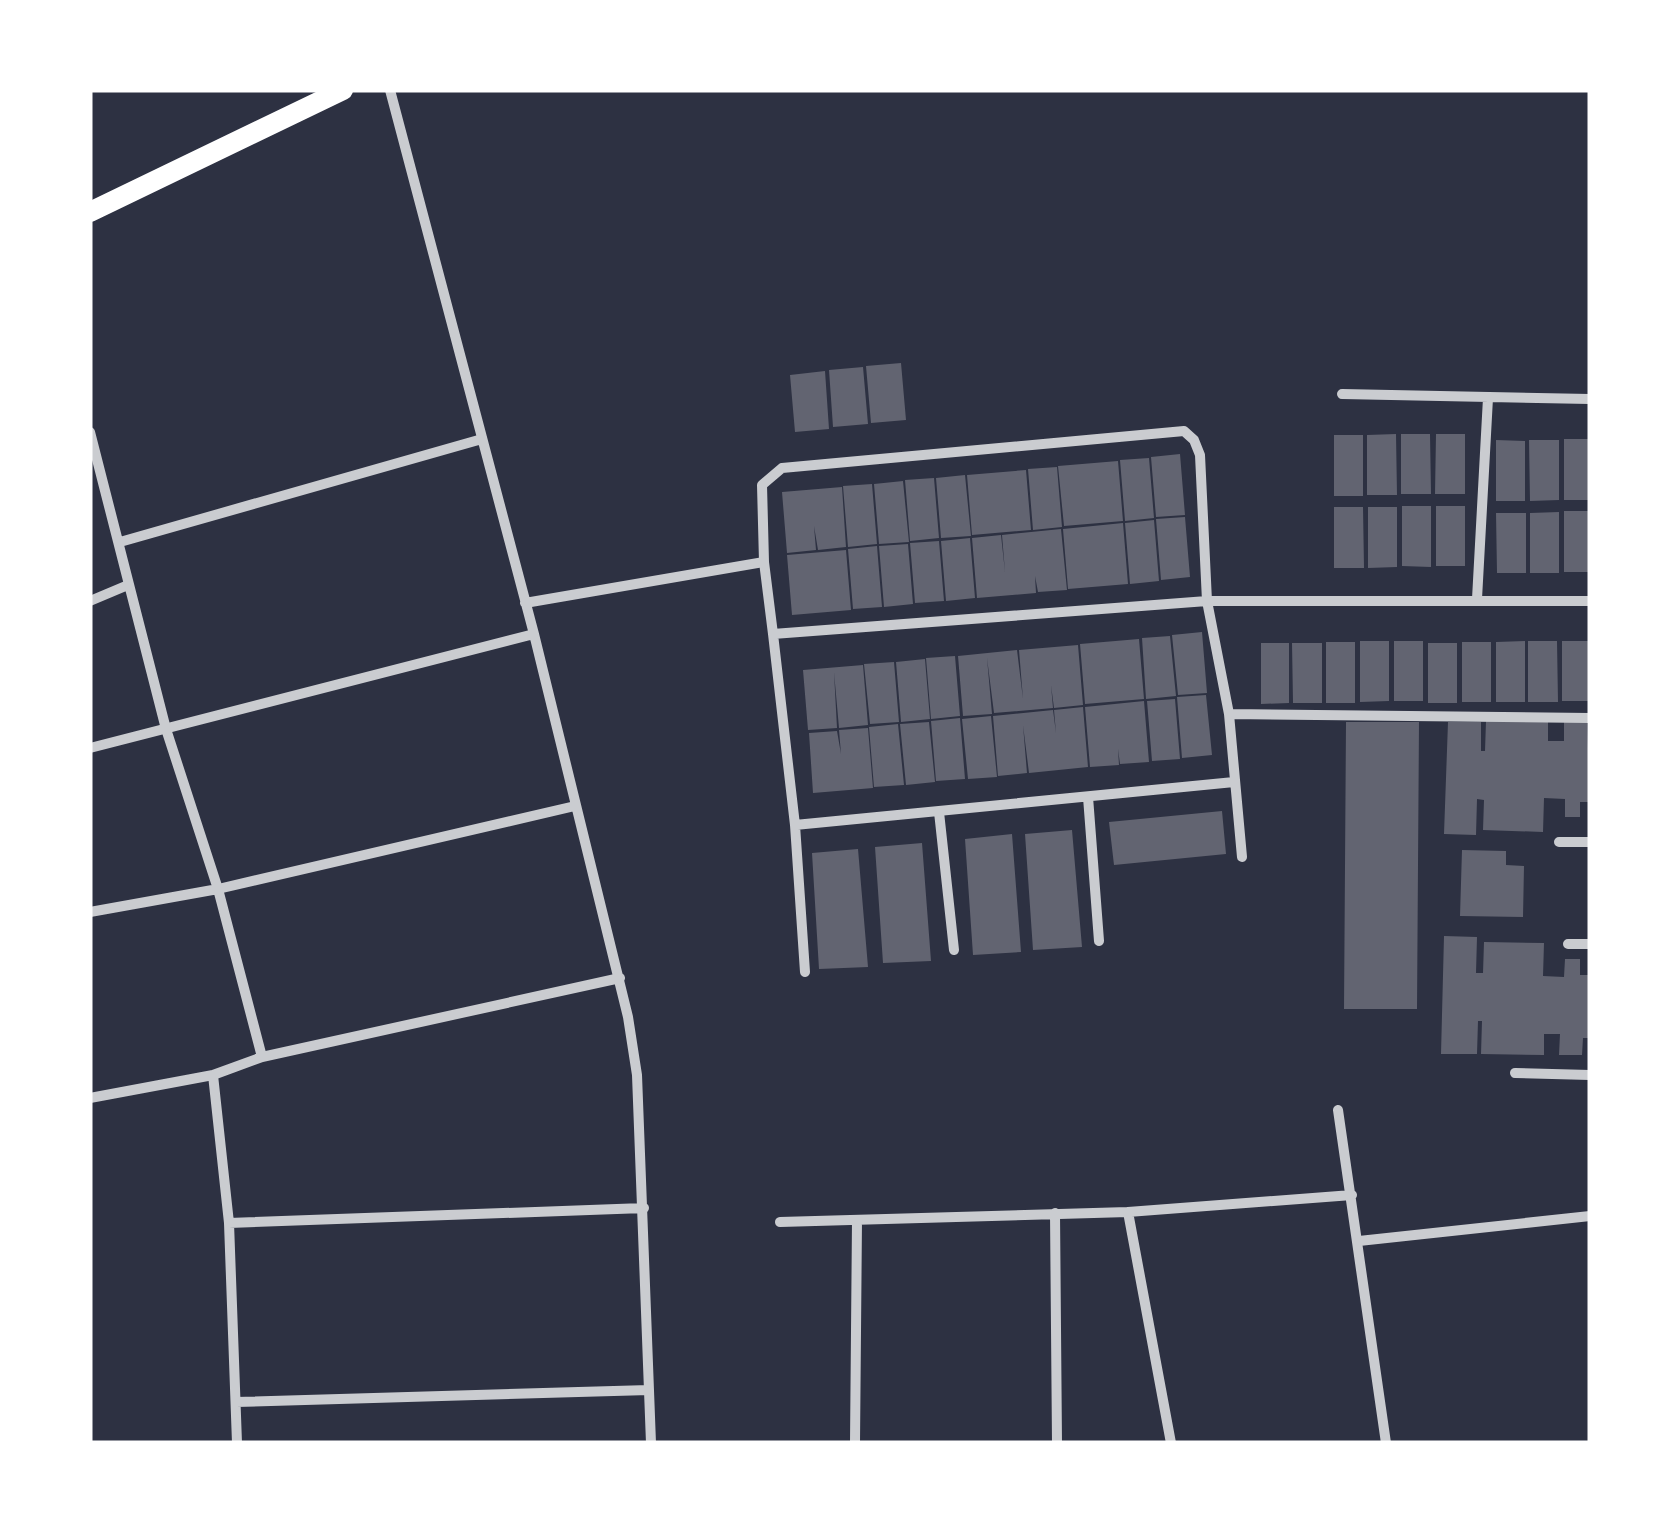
<svg xmlns="http://www.w3.org/2000/svg" width="1680" height="1533" font-family="'Roboto Condensed',sans-serif">
  <style>
    .building { fill: #626471 }
    .lines { fill: none; stroke-linecap: round; stroke-linejoin: round }
    .minor { stroke: #caccd0; stroke-width: 10 }
    .secondary { stroke: #fff; stroke-width: 20 }
  </style>
  <rect width="100%" height="100%" fill="#2d3142"/>
  <path class="building" d="M 901,363 L 906,420 L 871,423 L 866,366 Z
    M 863,367 L 868,424 L 833,427 L 829,370 Z
    M 825,371 L 829,429 L 795,432 L 790,375 Z
    M 1396,434 L 1397,495 L 1367,495 L 1367,435 Z
    M 1401,434 L 1430,434 L 1431,494 L 1401,494 Z
    M 1436,434 L 1465,434 L 1465,494 L 1435,494 Z
    M 1334,435 L 1363,435 L 1363,496 L 1334,496 Z
    M 1564,439 L 1590,439 L 1590,500 L 1564,500 Z
    M 1496,440 L 1525,441 L 1525,501 L 1496,501 Z
    M 1529,440 L 1559,440 L 1559,500 L 1530,501 Z
    M 1180,454 L 1185,515 L 1156,517 L 1151,457 Z
    M 1149,458 L 1154,518 L 1125,521 L 1120,460 Z
    M 1118,461 L 1123,521 L 1064,526 L 1058,466 Z
    M 1057,467 L 1062,527 L 1033,530 L 1028,469 Z
    M 1026,470 L 1031,530 L 972,535 L 967,475 Z
    M 965,475 L 971,536 L 941,538 L 936,478 Z
    M 934,478 L 939,538 L 910,541 L 905,480 Z
    M 903,481 L 909,542 L 879,544 L 874,484 Z
    M 872,484 L 877,544 L 848,547 L 843,486 Z
    M 842,487 L 846,547 L 818,550 L 814,526 L 816,550 L 787,553 L 782,492 Z
    M 1402,506 L 1431,506 L 1431,567 L 1402,566 Z
    M 1436,506 L 1465,506 L 1465,566 L 1436,566 Z
    M 1334,507 L 1363,507 L 1364,568 L 1334,568 Z
    M 1368,507 L 1397,507 L 1397,567 L 1368,568 Z
    M 1564,511 L 1590,511 L 1590,572 L 1564,572 Z
    M 1559,512 L 1559,573 L 1530,573 L 1530,513 Z
    M 1496,513 L 1526,513 L 1526,573 L 1497,573 Z
    M 1185,517 L 1190,577 L 1161,580 L 1156,519 Z
    M 1154,520 L 1159,581 L 1130,584 L 1125,523 Z
    M 1123,523 L 1128,584 L 1068,589 L 1063,529 Z
    M 1061,529 L 1067,590 L 1038,592 L 1035,576 L 1036,593 L 977,598 L 972,538 L 1001,535 L 1005,572 L 1002,535 Z
    M 970,538 L 975,598 L 946,601 L 941,541 Z
    M 939,541 L 944,601 L 915,603 L 910,543 Z
    M 908,544 L 913,604 L 884,607 L 879,546 Z
    M 877,546 L 882,607 L 853,609 L 848,549 Z
    M 846,550 L 851,610 L 792,615 L 787,555 Z
    M 1202,632 L 1207,693 L 1178,695 L 1172,635 Z
    M 1170,636 L 1176,696 L 1146,699 L 1142,638 Z
    M 1139,639 L 1144,699 L 1085,704 L 1080,644 Z
    M 1360,641 L 1389,641 L 1389,701 L 1360,702 Z
    M 1394,641 L 1423,641 L 1423,701 L 1394,701 Z
    M 1525,641 L 1525,702 L 1496,702 L 1496,642 Z
    M 1528,641 L 1557,641 L 1558,702 L 1528,702 Z
    M 1562,641 L 1590,641 L 1590,701 L 1562,701 Z
    M 1326,642 L 1355,642 L 1355,703 L 1326,703 Z
    M 1462,642 L 1491,642 L 1491,702 L 1462,702 Z
    M 1261,643 L 1289,643 L 1289,703 L 1261,704 Z
    M 1292,643 L 1322,643 L 1322,703 L 1293,703 Z
    M 1428,643 L 1457,643 L 1457,703 L 1428,703 Z
    M 1078,645 L 1083,705 L 1054,708 L 1051,685 L 1053,708 L 994,713 L 987,658 L 992,714 L 963,716 L 958,656 L 1017,650 L 1023,699 L 1019,650 Z
    M 955,656 L 960,716 L 931,719 L 926,658 Z
    M 925,659 L 930,719 L 901,722 L 896,662 Z
    M 894,662 L 899,722 L 870,724 L 864,664 Z
    M 863,665 L 868,725 L 839,728 L 834,672 L 837,728 L 808,730 L 803,670 Z
    M 1206,695 L 1212,755 L 1182,758 L 1177,697 Z
    M 1175,699 L 1180,759 L 1152,761 L 1147,701 Z
    M 1144,701 L 1149,762 L 1120,764 L 1118,749 L 1119,765 L 1090,767 L 1085,707 Z
    M 1083,707 L 1088,767 L 1029,773 L 1023,725 L 1027,773 L 998,776 L 993,716 L 1053,710 L 1056,733 L 1054,710 Z
    M 991,716 L 997,777 L 968,779 L 962,719 Z
    M 960,718 L 965,779 L 936,781 L 931,721 Z
    M 1486,721 L 1548,721 L 1548,741 L 1564,741 L 1564,721 L 1587,721 L 1590,802 L 1580,802 L 1580,817 L 1565,817 L 1565,799 L 1544,798 L 1543,832 L 1483,830 L 1484,800 L 1477,799 L 1476,835 L 1444,834 L 1448,722 L 1481,722 L 1481,751 L 1485,751 Z
    M 929,722 L 935,782 L 906,785 L 900,724 Z
    M 1346,722 L 1419,722 L 1417,1009 L 1344,1009 Z
    M 898,724 L 904,785 L 874,787 L 869,727 Z
    M 868,728 L 873,788 L 813,793 L 809,733 L 837,731 L 841,754 L 839,730 Z
    M 1222,811 L 1226,854 L 1114,865 L 1109,822 Z
    M 1072,830 L 1082,947 L 1033,950 L 1025,834 Z
    M 1012,834 L 1021,952 L 973,955 L 965,839 Z
    M 922,843 L 931,961 L 883,963 L 875,847 Z
    M 858,849 L 868,967 L 819,969 L 812,853 Z
    M 1462,850 L 1506,851 L 1506,865 L 1524,866 L 1523,917 L 1460,916 Z
    M 1444,936 L 1477,937 L 1476,973 L 1483,973 L 1484,942 L 1544,943 L 1543,976 L 1564,977 L 1565,959 L 1580,959 L 1580,975 L 1590,975 L 1590,1038 L 1583,1038 L 1582,1055 L 1559,1055 L 1560,1034 L 1544,1034 L 1544,1055 L 1481,1054 L 1482,1021 L 1478,1021 L 1477,1054 L 1441,1054 Z"/>
  <g class="lines">
    <path class="minor" d="M 390,90 L 534,634 L 628,1017 L 637,1075 L 651,1443
      M 1342,394 L 1590,399
      M 90,432 L 166,729 L 218,889 L 262,1057
      M 120,542 L 482,439
      M 764,562 L 762,485 L 782,468 L 1184,431 L 1194,440 L 1200,455 L 1207,601 L 1229,714 L 1242,857
      M 1477,599 L 1488,398
      M 90,601 L 128,585
      M 525,603 L 764,562 L 773,634 L 1207,601 L 1590,601
      M 773,634 L 795,825 L 1234,782
      M 1229,714 L 1590,718
      M 90,748 L 534,634
      M 1088,797 L 1099,941
      M 939,812 L 954,950
      M 795,825 L 805,972
      M 1559,842 L 1590,842
      M 90,912 L 218,889 L 575,806
      M 1568,944 L 1590,944
      M 1515,1073 L 1590,1075
      M 213,1075 L 229,1223 L 237,1443
      M 90,1098 L 213,1075 L 262,1057 L 620,978
      M 1338,1110 L 1386,1443
      M 1128,1212 L 1171,1443
      M 1055,1213 L 1057,1443
      M 780,1222 L 1128,1212 L 1352,1195
      M 229,1223 L 644,1208
      M 1359,1241 L 1590,1216
      M 236,1402 L 649,1390
      M 855,1443 L 857,1220"/>
    <path class="secondary" d="M 90,212 L 343,90"/>
  </g>
  <rect width="1680" height="1533" fill="none" stroke="#ffffff" stroke-width="185"/>
</svg>
